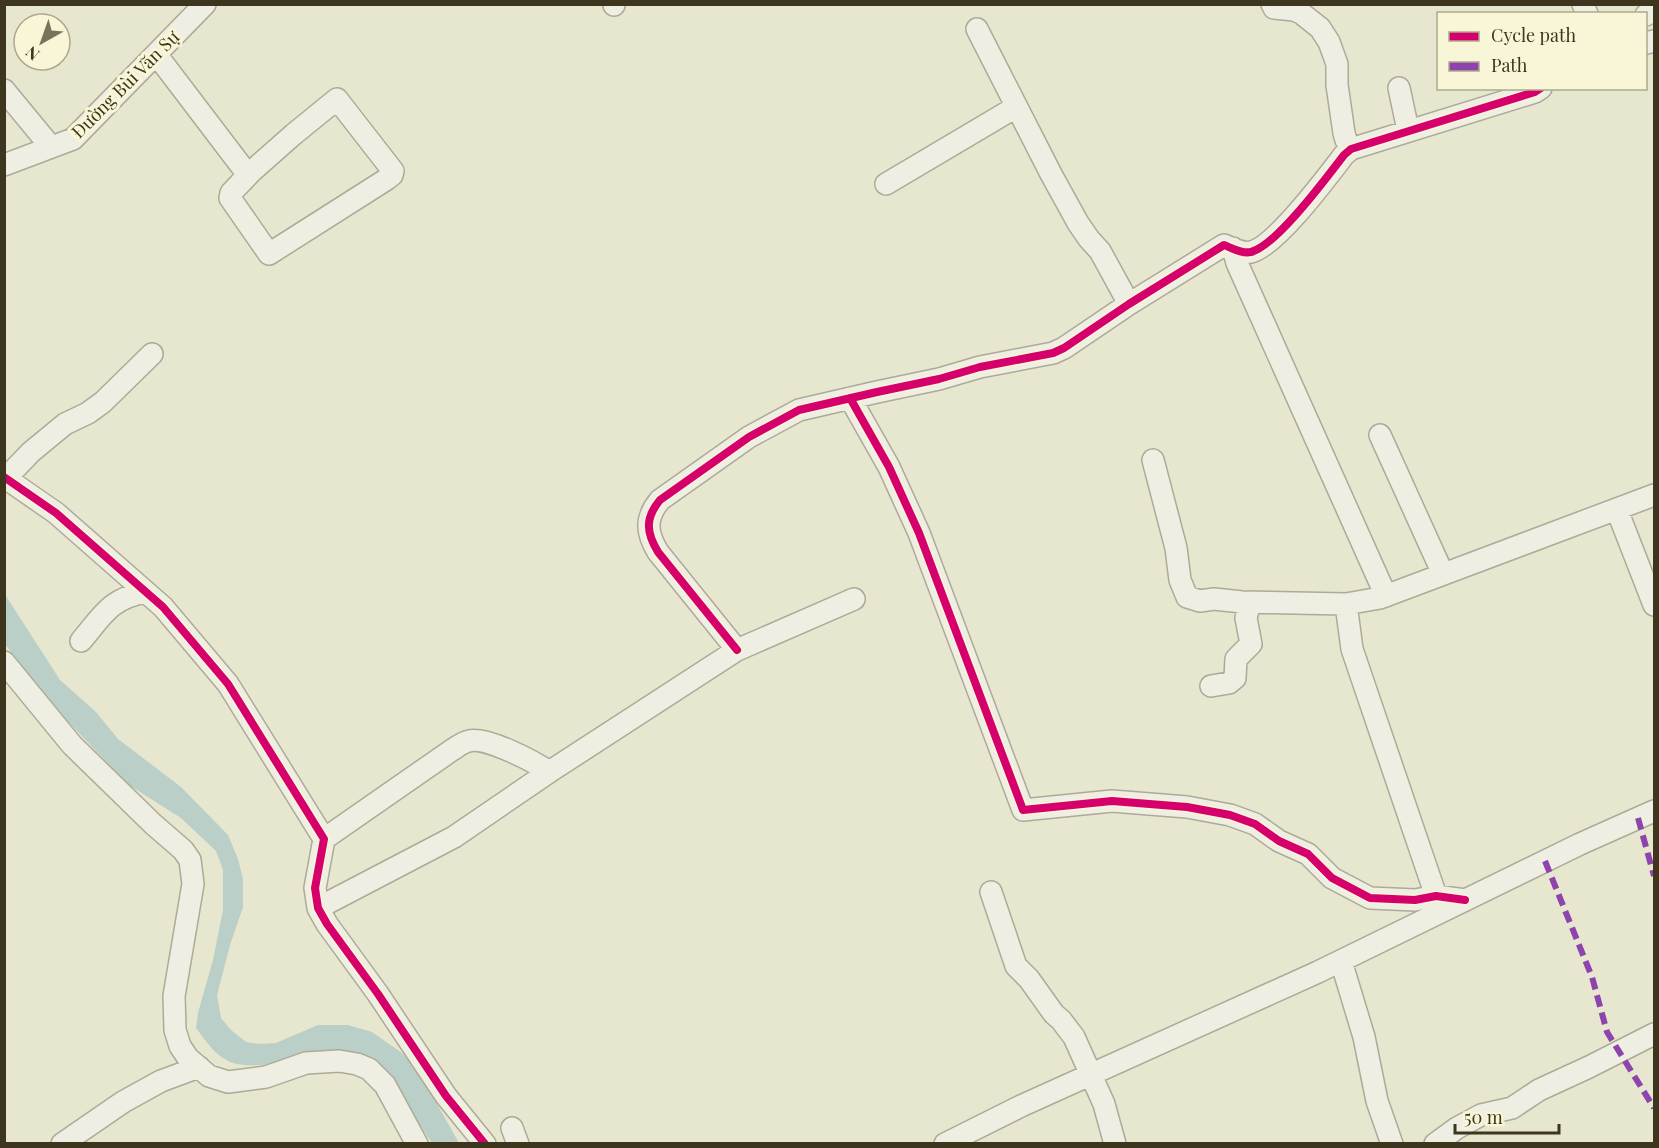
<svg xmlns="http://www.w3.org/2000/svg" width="1659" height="1148" font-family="'Playfair Display',serif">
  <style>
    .water { fill: #bacfc7 }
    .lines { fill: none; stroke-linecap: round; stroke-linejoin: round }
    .minor-casing { stroke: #adaa97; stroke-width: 24 }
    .minor { stroke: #efeee2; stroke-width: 21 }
    .quiet { stroke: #8e44ad; stroke-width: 6; stroke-dasharray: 12 6; stroke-linecap: butt }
    .cycleway-casing { stroke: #f8f6d6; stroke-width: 11 }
    .cycleway { stroke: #d6006c; stroke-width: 8 }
    .labels { text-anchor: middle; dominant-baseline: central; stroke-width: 6; stroke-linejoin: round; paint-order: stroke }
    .street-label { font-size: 18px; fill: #3d351e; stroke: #f8f6d6 }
  </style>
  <rect width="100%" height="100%" fill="#e7e6cf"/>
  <path class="water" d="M 4,593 L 60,680 L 96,712 L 118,739 L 181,787 L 228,835 L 238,859 L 243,879 L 243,907 L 230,945 L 217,995 L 221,1018 L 231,1030 L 246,1042 L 260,1044 L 276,1043 L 318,1025 L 348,1025 L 372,1032 L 402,1053 L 418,1070 L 459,1143 L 432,1143 L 384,1071 L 356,1054 L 343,1051 C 315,1056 253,1073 228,1061 C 214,1054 206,1041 196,1028 L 198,1013 L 213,960 L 223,910 L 223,870 L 216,851 L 181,818 L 129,785 L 50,703 L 5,644 Z"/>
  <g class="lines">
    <defs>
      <path id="minor" d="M 614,4 L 614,5
        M 1272,4 L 1274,8 L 1294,10 L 1301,13 L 1320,28 L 1329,42 L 1337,64 L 1337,85 L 1344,133 L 1346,140 L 1351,149
        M 1583,4 L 1587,14
        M 1646,15 L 1654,9
        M 977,29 L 1051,174 L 1078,223 L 1089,239 L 1100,251 L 1129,304
        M 1646,43 L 1654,41
        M 156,54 L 245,171 L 251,172 L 294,134 L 337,99 L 393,171 L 392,175 L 387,179 L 269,254 L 230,198 L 231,193 L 251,172
        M 1399,88 L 1408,130
        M 4,90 L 51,147
        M 4,165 L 73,139 L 205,4
        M 886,184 L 1016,107
        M 1233,248 L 1237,263 L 1386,596
        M 850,398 L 889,467 L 919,533 L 1023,810 L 1112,801 L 1187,807 L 1230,815 L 1255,824 L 1279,841 L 1308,854 L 1332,878 L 1370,898 L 1415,900 L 1436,896 L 1465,900
        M 1380,435 L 1443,574
        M 1153,460 L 1176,548 L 1180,580 L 1187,597 L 1200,601 L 1214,599 L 1242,602 L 1346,604 L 1380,598 L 1654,495
        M 4,477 L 56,513 L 163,607 L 228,684 L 324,839 L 315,888 L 318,908 L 327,924 L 378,994 L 446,1096 L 485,1144
        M 6,478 L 31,452 L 65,424 L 88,413 L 103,402 L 152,354
        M 1617,510 L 1654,605
        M 1346,604 L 1352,649 L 1436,896
        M 81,641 C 103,615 110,599 145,592
        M 737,650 L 658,552 C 646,532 645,518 660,500 L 749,437 L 799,410 L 877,392 L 939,379 L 980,367 L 1053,353 L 1064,348 L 1129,304 L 1224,245 C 1232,248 1242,254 1251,252 C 1276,246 1327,177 1344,155 L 1351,149 L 1535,92 L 1541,88
        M 4,662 L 72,745 L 153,824 L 183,850 L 190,860 L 193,884 L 174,996 L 175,1030 L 180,1046 L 188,1058 L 209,1076 L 228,1082 L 266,1077 L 306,1063 L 339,1061 L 357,1064 L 369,1069 L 385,1085 L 417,1144
        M 1211,686 L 1229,683 L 1235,678 L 1236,659 L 1251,644 L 1246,618 L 1250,602
        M 324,839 L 452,750 C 457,747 463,742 469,741 C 486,736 535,762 549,772 L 737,650 L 854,599
        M 991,892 L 1016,966 L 1029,979 L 1054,1014 L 1061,1020 L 1074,1037 L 1104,1104 L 1115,1144
        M 318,908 L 454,837 L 549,772
        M 1341,961 L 1364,1037 L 1377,1101 L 1392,1144
        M 512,1128 L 518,1144
        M 62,1144 L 123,1102 L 161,1081 L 199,1067
        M 945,1144 L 1021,1106 L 1318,972 L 1580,844 L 1654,811
        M 1435,1144 L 1457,1128 L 1481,1115 L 1512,1108 L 1539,1090 L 1589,1067 L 1654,1034"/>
    </defs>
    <use href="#minor" class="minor-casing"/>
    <use href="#minor" class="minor"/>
    <path class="quiet" d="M 1638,818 L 1654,876
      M 1545,861 L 1592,977 L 1607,1032 L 1654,1108"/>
    <defs>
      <path id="cycleway" d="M 850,398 L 889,467 L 919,533 L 1023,810 L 1112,801 L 1187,807 L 1230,815 L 1255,824 L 1279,841 L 1308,854 L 1332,878 L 1370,898 L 1415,900 L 1436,896 L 1465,900
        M 4,477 L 56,513 L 163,607 L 228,684 L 324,839 L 315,888 L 318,908 L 327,924 L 378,994 L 446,1096 L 485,1144
        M 737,650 L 658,552 C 646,532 645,518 660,500 L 749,437 L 799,410 L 877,392 L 939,379 L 980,367 L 1053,353 L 1064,348 L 1129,304 L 1224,245 C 1232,248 1242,254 1251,252 C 1276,246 1327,177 1344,155 L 1351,149 L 1535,92 L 1541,88"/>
    </defs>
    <use href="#cycleway" class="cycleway-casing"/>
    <use href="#cycleway" class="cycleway"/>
  </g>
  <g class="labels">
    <g class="street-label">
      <text transform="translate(125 84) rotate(-45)">Đường Bùi Văn Sự</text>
    </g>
  </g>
  <rect width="1659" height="1148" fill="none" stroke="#3d351e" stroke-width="12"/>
  <rect x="1437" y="12" width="210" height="78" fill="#f8f6d6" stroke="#ada98c" stroke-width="1.5"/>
  <rect x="1449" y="32" width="30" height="9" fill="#d6006c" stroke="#ada98c" stroke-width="1.5"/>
  <text x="1491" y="42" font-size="18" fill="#3d351e">Cycle path</text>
  <rect x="1449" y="62" width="30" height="9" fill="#8e44ad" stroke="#ada98c" stroke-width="1.5"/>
  <text x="1491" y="72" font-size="18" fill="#3d351e">Path</text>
  <g transform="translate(42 42) rotate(220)"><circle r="28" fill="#f8f6d6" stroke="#ada98c" stroke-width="1.5"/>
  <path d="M0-4.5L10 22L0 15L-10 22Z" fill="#78735c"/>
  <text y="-9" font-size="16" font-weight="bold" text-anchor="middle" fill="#3d351e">N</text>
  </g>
  <path d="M1455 1124v9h104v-9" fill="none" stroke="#3d351e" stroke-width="3"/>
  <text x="1464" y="1124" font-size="18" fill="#3d351e" stroke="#f8f6d6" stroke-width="4.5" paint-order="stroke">50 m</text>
</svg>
